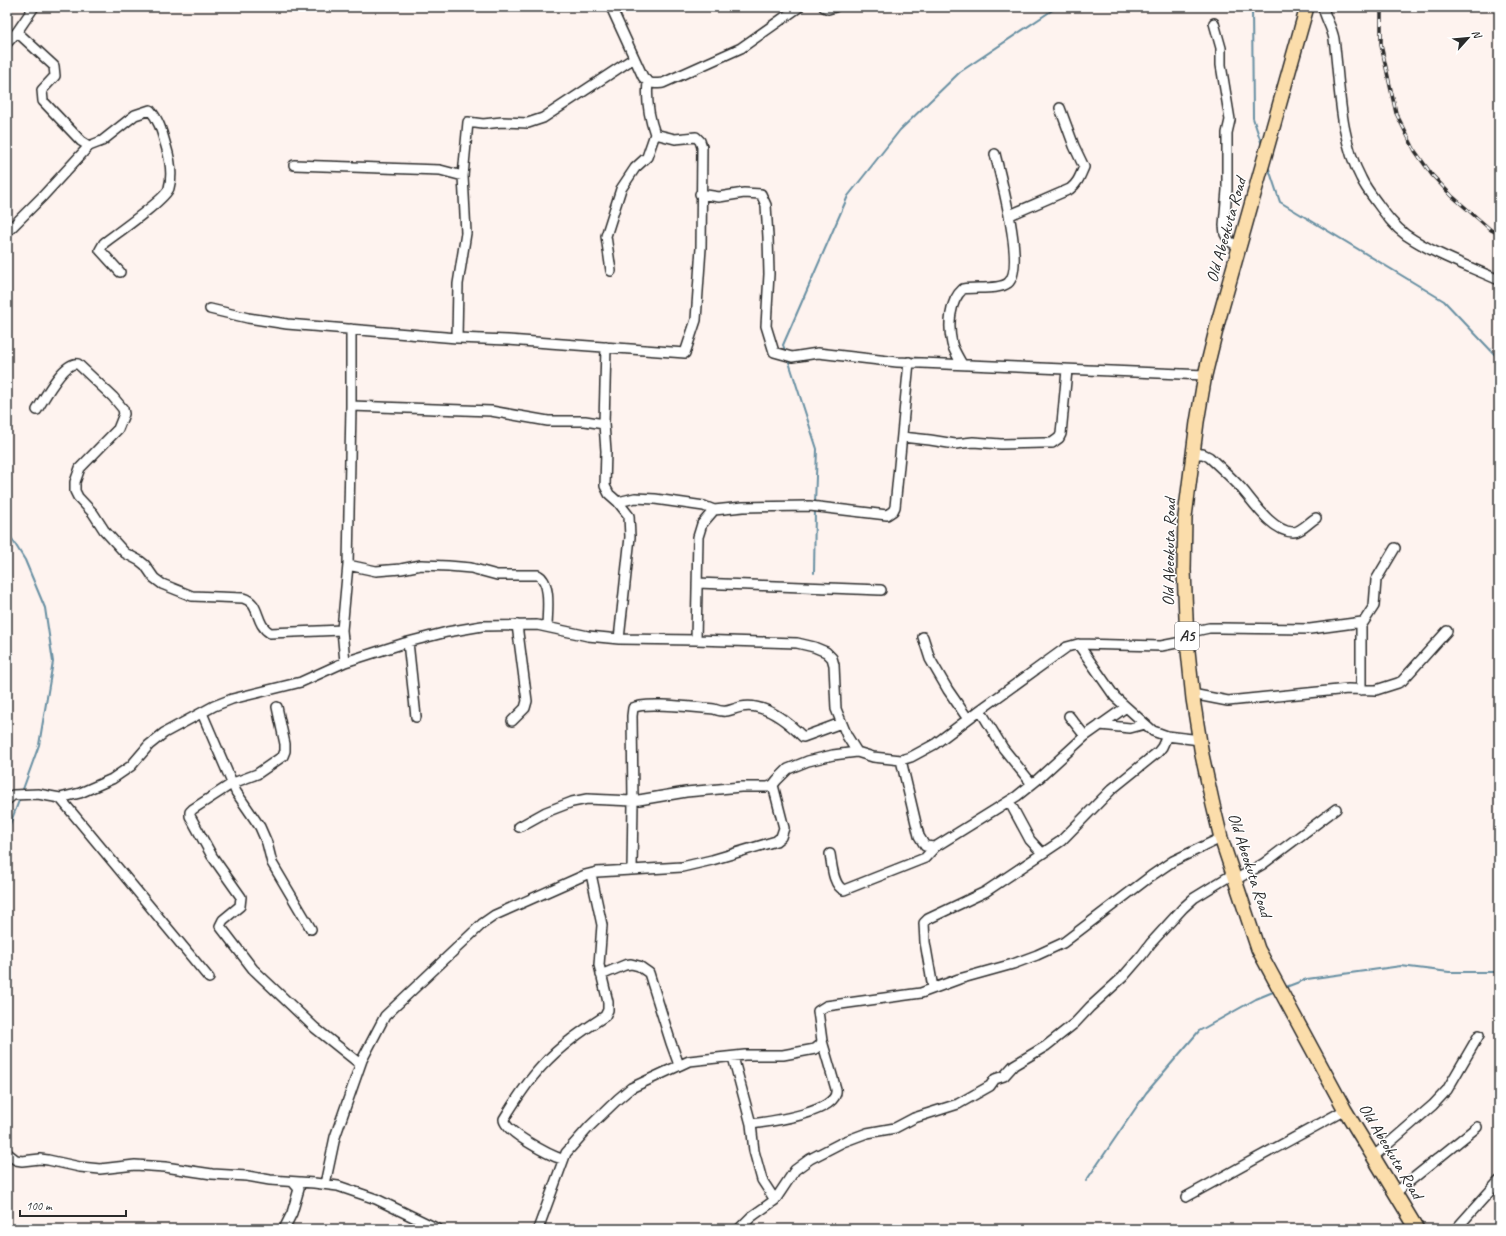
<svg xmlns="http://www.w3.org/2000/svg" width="1506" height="1236" font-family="Caveat,sans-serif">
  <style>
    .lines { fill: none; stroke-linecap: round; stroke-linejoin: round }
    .stream { stroke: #678fa2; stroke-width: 2 }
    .minor-casing { stroke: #2b2b2b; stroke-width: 12 }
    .highway-casing { stroke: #2b2b2b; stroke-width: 16 }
    .minor { stroke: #fff; stroke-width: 9 }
    .highway { stroke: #fbddab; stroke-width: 13 }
    .rail-casing { stroke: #2b2b2b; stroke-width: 3.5 }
    .rail { stroke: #fff; stroke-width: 2; stroke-dasharray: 6; stroke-linecap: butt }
    .labels { text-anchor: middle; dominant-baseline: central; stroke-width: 3; stroke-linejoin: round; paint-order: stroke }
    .shield { fill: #fff; stroke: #6b6b6b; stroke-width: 1 }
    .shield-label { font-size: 16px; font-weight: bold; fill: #2b2b2b }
    .street-label { font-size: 17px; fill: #2b2b2b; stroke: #fff }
  </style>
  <rect width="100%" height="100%" fill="#fef3ef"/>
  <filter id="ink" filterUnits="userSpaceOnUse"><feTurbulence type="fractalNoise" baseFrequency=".025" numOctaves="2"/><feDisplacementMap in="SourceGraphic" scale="8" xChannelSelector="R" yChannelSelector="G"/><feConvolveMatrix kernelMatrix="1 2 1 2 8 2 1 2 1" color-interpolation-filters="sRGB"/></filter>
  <g filter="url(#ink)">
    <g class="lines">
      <path class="stream" d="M 1252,7 L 1253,118 L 1262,145
        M 1268,166 L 1280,202 L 1444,301 L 1499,359
        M 786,353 L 783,345 L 848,196 L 900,130 L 960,72 L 1057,7
        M 788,359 L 817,449 L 815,504
        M 7,531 L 25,560 L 45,608 L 53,662 L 39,745 L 22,792
        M 814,573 L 815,510
        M 7,832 L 20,798
        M 1286,987 L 1307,979 L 1401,966 L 1449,972 L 1495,972 L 1499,969
        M 1086,1181 L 1146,1093 L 1199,1031 L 1256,999 L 1273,992"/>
      <defs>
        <path id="minor" d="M 611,7 L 643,77 C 650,85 654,84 663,83 L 741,48 L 799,7
          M 824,7 L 828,9 L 835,7
          M 1323,7 C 1325,18 1332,27 1334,39 C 1340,84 1339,137 1361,178 C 1365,187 1372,196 1378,204 C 1386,215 1394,226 1406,235 C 1434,254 1468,266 1499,280
          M 1214,23 L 1221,48 L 1221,65 L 1230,120 L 1227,133 L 1227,190 L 1224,225 L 1225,234 L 1229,241 L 1239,247
          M 17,32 L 54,66 L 55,76 L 42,90 L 43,101 L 81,141 L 89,146 L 102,141 L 135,115 L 150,110 C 159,120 162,132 166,146 C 170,159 173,174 169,188 C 167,198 116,234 104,243 L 100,250 L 120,272
          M 7,43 L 17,32 L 34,7
          M 294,165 L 440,170 L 463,176
          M 700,194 L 719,197 L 744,193 L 761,194 L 766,205 L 768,237 L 769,274 L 766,326 L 774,352 L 792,357 L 818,353 L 897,362 L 1205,375
          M 1010,215 L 1070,189 C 1078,183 1080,176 1084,167 L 1074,146 L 1060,108
          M 7,232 L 43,196 L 89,146
          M 611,271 L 606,236 L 621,189 L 635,168 L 647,157 L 655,134
          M 210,309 L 248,318 L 287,324 L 457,338 L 508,340 L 685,353 L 696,320 L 701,248 L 702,147 L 700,141 L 696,137 L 675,139 L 655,134 C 649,117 646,101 648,82
          M 351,329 L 351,406 L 348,565 L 376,571 L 401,569 L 421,565 L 448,566 L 471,568 L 497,575 L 538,575 C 552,582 547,614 547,627
          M 457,338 L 458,284 L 466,233 L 463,176 L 468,122 L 483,124 L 502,122 L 528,123 L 543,118 L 634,58
          M 962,364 C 958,357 954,351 952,344 C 948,327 949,301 963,289 C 976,287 999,290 1008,283 C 1026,268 1000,175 995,154
          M 351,406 L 491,411 L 548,421 L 585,421 L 604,424 L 606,451 L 605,486 L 609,494 L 618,502 L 629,516 L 630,537 L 619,639
          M 37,410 C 44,399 64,361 78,364 L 113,397 L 123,409 L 124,414 L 118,429 L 80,468 L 75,482 L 75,491 L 78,497 L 93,513 L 104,530 L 125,553 L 140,561 L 145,565 L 154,578 L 162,584 L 192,596 L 243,598 C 261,603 254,623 270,633 L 342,630
          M 604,424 L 606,347
          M 902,437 L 930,440 L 955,444 L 973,442 L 1001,444 L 1044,443 L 1052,443 L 1059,438 L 1061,434 L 1067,370
          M 1193,454 L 1203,454 L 1209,457 C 1220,467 1232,478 1242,489 C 1254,503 1273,532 1293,532 C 1301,532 1309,522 1316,518
          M 618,502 L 635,498 L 655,499 L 704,506 L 714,510
          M 697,583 L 881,590
          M 1186,633 L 1209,628 L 1220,628 L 1310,629 L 1362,622
          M 923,637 L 930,659 L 948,690 L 968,719
          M 696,640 L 698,537 L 702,524 L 714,510 L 743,507 L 810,506 L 887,515 L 893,511 L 895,507 L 909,362
          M 408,642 L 416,717
          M 1078,644 L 1115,697 L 1153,731 L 1167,736 L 1200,740
          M 345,662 L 342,630 L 348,565
          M 1361,690 L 1361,626 L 1374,606 L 1376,580 L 1395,548
          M 1192,694 L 1228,701 L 1348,689 L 1376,690 L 1398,683 L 1402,681 L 1447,631
          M 277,707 L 285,744 L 285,751 L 283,756 L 257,774 L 233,783 L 193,809 L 190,812 L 190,816 L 212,856 L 241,897 L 240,906 L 223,920 L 220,926 L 253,969 L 315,1028 L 360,1064
          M 980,710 L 1003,748 L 1032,784
          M 202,713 L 236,792 L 260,827 L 267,843 L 272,863 L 311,929
          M 1069,716 L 1085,736
          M 512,721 L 525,708 L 527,701 L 517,625
          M 1100,725 L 1130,728 L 1145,724
          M 901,760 L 919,836 L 925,846 L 935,847
          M 60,798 L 209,978
          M 7,800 L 13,795 L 38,794 L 60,798 L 80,793 L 112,779 L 131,766 L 149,745 L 164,733 L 214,706 L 232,699 L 301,682 L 345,662 L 408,642 L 447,632 L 482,626 L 537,625 L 588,636 L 619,639 L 696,640 L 797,643 L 814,647 L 826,652 L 832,658 L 834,665 L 836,709 L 847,736 L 857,752 L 873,757 L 901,760 L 911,757 L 935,744 L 980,710 L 1067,647 L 1078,644 L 1161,646 L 1187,641
          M 1009,801 L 1030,840 L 1042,853
          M 519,827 L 546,812 L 572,802 L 587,799 L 633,801 L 686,792 L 741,787 L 768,787 L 773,785 L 777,780 L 788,769 L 808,761 L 833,755 L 857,752
          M 830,854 C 832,865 833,886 844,890 L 925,858 L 935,847 L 1017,796 L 1037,780 L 1085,736 L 1126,707
          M 632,870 L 633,801 L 632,716 L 633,708 C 645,701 698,708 714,709 C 727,714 728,710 741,707 C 764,702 787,721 803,737 L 841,723
          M 1235,880 L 1263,864 L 1336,809
          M 601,975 L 625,965 L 631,964 L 639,966 L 649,973 L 671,1043 L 679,1065
          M 933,988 L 925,942 L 924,923 L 928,919 L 985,892 L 1061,841 L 1112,789 L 1158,752 L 1162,747 L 1167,736
          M 733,1057 L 751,1124 L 754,1151 L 762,1180 L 775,1200
          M 751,1124 C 767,1122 840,1113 836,1089 L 822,1041
          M 7,1153 L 16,1160 L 22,1161 L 40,1159 L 48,1160 L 80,1167 L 100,1169 L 135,1165 L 165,1167 L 212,1174 L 247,1176 L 270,1180 L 314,1183 L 338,1186 L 376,1199 L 438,1229
          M 1373,1157 L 1433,1105 L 1447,1090 L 1479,1035
          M 562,1159 C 551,1156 503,1131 504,1119 C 515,1101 527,1082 542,1066 C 560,1046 582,1031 605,1016 L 608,1010 L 608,1002 L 599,965 L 602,925 L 591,874
          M 325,1184 L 335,1137 L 362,1060 L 385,1016 L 482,924 L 495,915 L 585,875 L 597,872 L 682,867 L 712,860 L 776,841 L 781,837 L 784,828 L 773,785
          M 1395,1193 L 1477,1127
          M 1186,1197 L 1345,1110
          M 284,1229 L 292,1213 L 299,1189 L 293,1182
          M 538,1229 L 566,1153 L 590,1126 L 618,1099 L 631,1088 L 689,1061 L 745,1055 L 783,1055 L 815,1049 L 820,1045 L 822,1041 L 818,1011 L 826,1006 L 921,993 L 959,979 L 1013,964 L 1037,955 L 1063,943 L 1151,876 L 1173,861 L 1221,838
          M 739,1229 L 751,1217 L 775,1200 L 795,1170 L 810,1159 L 843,1142 L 867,1133 L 895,1128 L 914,1118 L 958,1104 L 990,1086 L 995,1079 L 1004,1076 L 1014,1065 L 1046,1046 L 1075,1023 L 1090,1007 L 1123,977 L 1142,955 L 1151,943 L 1183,908 L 1194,898 L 1233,874
          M 1456,1229 L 1499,1181"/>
        <path id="highway" d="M 1307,7 L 1218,322 L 1205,375 L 1197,422 L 1185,517 L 1184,570 L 1187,641 L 1193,699 L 1202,755 L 1213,805 L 1221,838 L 1258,949 L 1345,1110 L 1417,1229"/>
      </defs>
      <use href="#minor" class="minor-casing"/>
      <use href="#highway" class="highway-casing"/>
      <use href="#minor" class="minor"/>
      <use href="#highway" class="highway"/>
      <defs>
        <path id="rail" d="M 1381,7 L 1381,45 L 1396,113 L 1415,151 L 1432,175 L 1452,196 L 1491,230 L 1499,234"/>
      </defs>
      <use href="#rail" class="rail-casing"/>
      <use href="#rail" class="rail"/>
    </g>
  </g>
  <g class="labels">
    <rect class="shield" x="1175" y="622" width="24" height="28" rx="3"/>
    <g class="shield-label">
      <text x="1187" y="636">A5</text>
    </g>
    <g class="street-label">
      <text transform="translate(1226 230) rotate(-74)">Old Abeokuta Road</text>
      <text transform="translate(1169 552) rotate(-89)">Old Abeokuta Road</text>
      <text transform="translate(1250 865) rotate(72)">Old Abeokuta Road</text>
      <text transform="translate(1391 1151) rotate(59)">Old Abeokuta Road</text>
    </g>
  </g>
  <rect width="1506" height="1236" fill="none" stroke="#fff" stroke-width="24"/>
  <rect x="12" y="12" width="1482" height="1212" fill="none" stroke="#2b2b2b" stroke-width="1.5" filter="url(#ink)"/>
  <g transform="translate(1468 38) rotate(63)" stroke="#ffffff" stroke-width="3" paint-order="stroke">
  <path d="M0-3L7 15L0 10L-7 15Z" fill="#2b2b2b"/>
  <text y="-6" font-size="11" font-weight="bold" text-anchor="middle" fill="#2b2b2b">N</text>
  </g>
  <path d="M20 1210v6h106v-6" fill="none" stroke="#2b2b2b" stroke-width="2"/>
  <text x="26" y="1210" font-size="12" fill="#2b2b2b" stroke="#ffffff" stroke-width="3" paint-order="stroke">100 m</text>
</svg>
